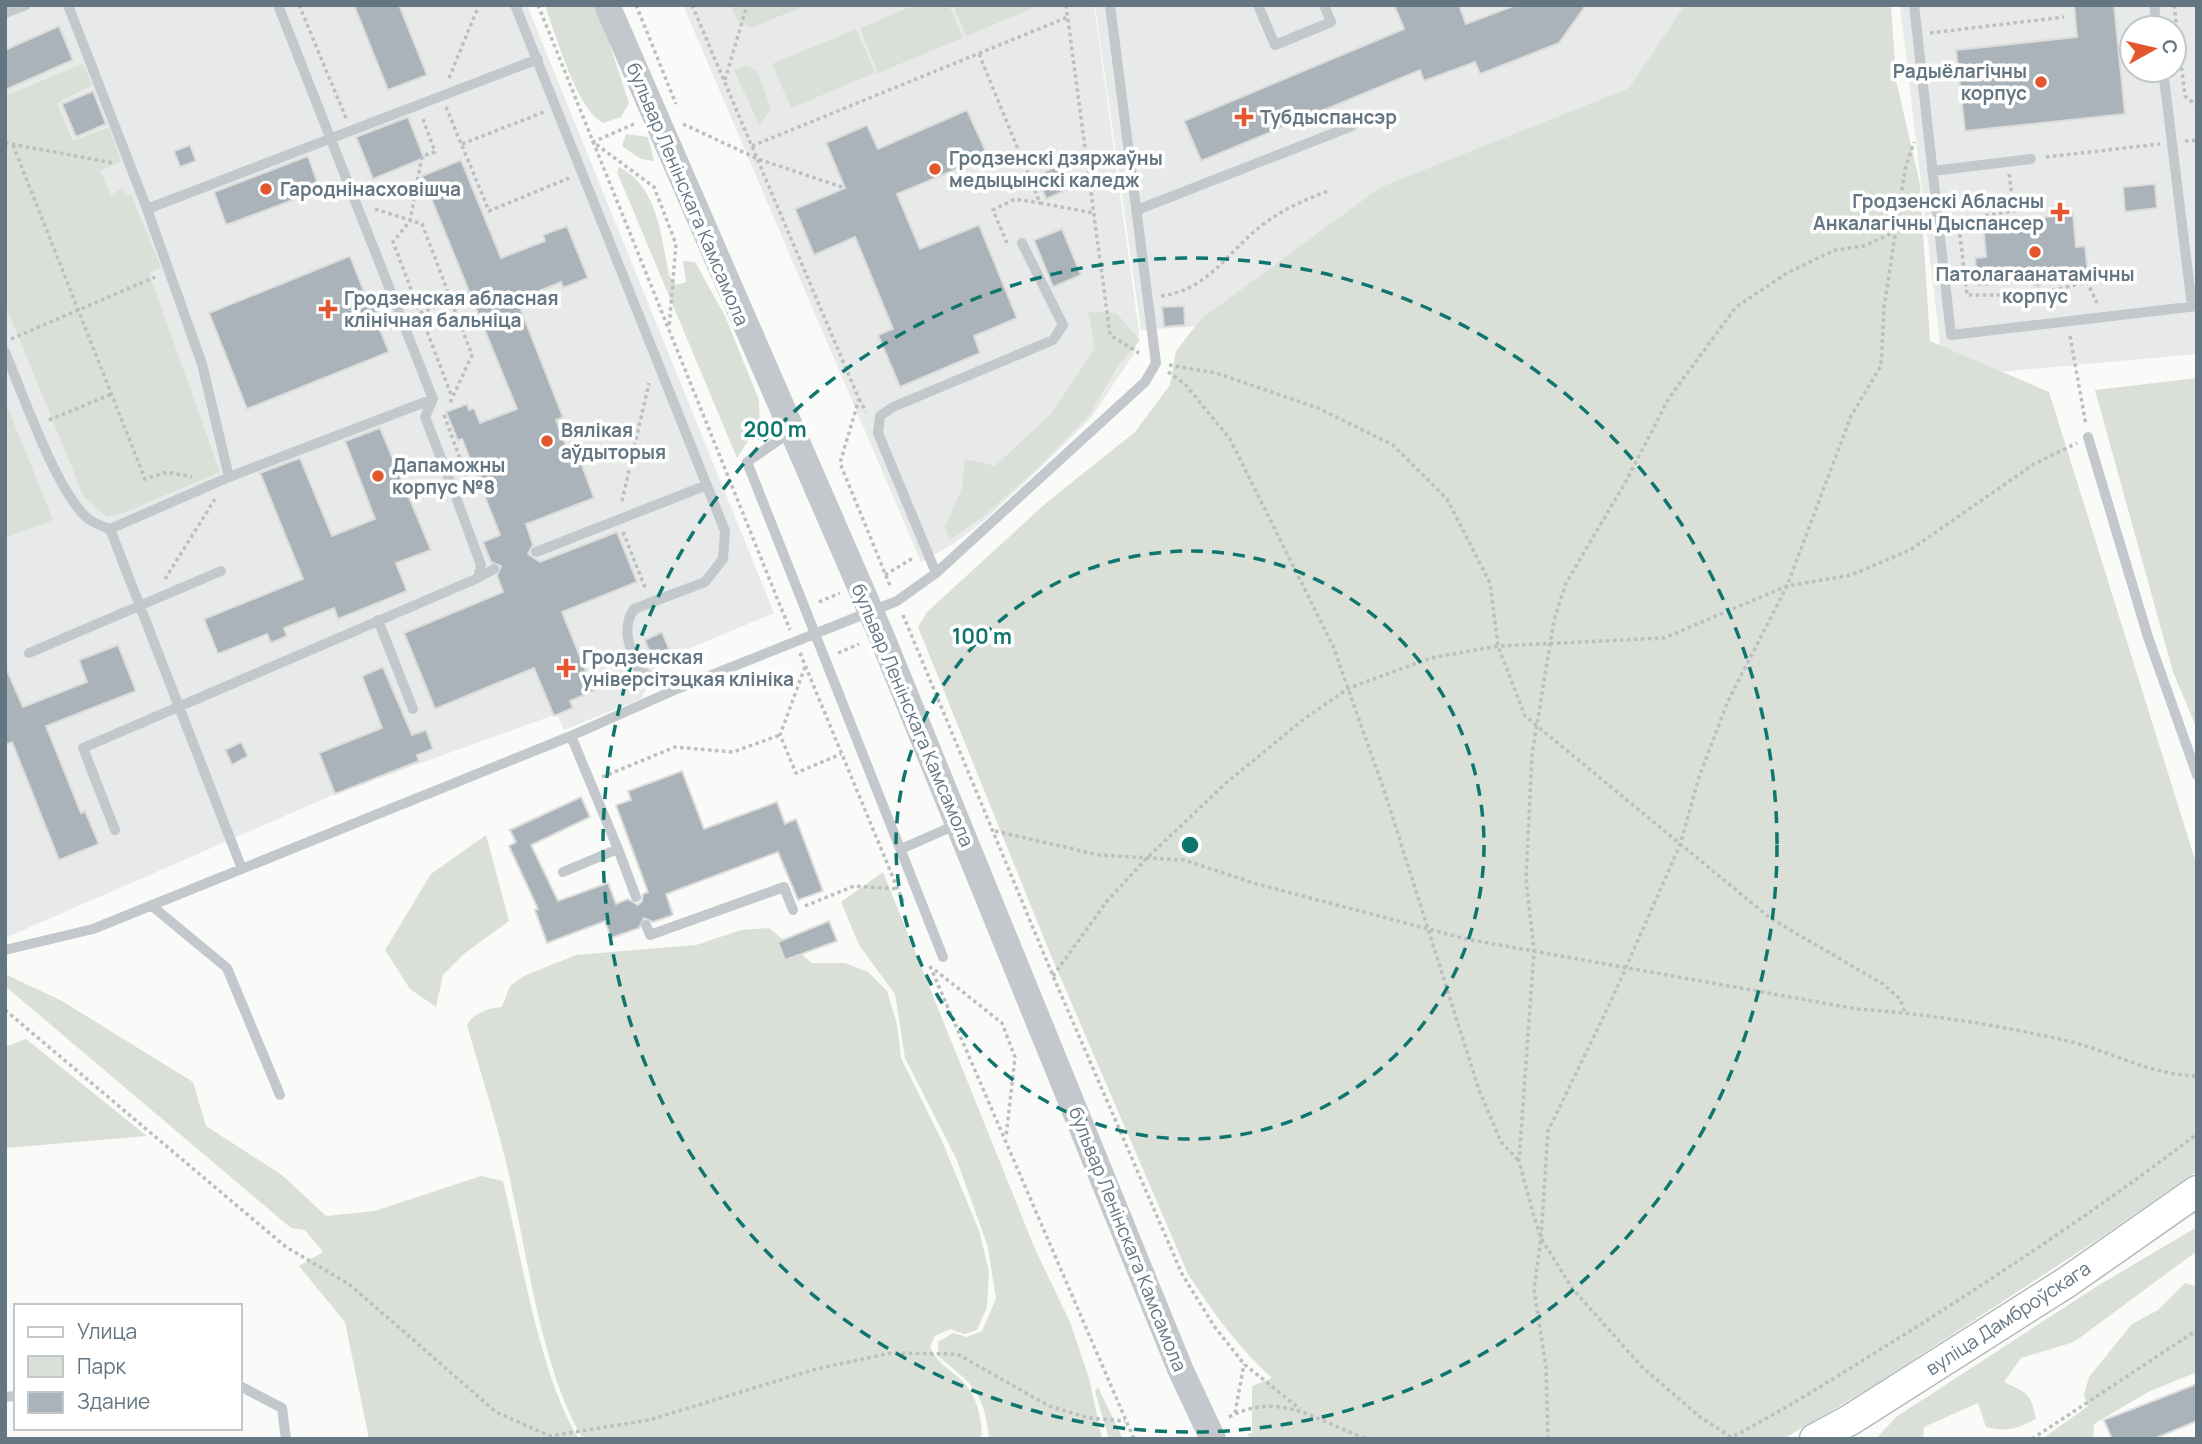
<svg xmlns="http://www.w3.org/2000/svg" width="2202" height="1444" font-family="Manrope,sans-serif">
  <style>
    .built { fill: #e8e9e9; fill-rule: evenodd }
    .green { fill: #dadfd7 }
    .building { fill: #aab3b9; stroke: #dcdcda; stroke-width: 2 }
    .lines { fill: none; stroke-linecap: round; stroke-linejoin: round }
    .secondary-casing { stroke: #b3babf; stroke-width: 33 }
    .path { stroke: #bbbfc2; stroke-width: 3.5; stroke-dasharray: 3.5 3.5; stroke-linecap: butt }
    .service { stroke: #c3c8cc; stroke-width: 10 }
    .tertiary { stroke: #c3c8cc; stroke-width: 26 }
    .secondary { stroke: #fff; stroke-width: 30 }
    .ring { fill: none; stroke: #0f766e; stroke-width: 3.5; stroke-dasharray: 12 9 }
    .poi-dot { fill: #e4572e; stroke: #fff; stroke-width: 2.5 }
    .labels { text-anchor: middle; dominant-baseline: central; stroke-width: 7; stroke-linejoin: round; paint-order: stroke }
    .poi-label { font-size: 19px; font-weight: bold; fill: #657683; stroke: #fff; text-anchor: start }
    .street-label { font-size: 19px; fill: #657683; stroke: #fff }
    .centre { fill: #0f766e; stroke: #fff; stroke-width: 3.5 }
    .ring-label { font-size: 21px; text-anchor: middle; font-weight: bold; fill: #0f766e; stroke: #fff; stroke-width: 7; stroke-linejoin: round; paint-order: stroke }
  </style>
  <rect width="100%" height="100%" fill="#fafaf8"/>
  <path class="built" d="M 5,5 L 527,5 L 774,613 L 688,649 L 669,649 L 652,656 L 656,670 L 641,699 L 564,730 L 557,714 L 335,794 L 5,938 Z
    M 683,5 L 1094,5 L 1139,332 L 1135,352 L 1091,418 L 1040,468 L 987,518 L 955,543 L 921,562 Z
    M 1095,5 L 1849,5 L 1215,325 L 1141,330 Z
    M 1900,5 L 2197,5 L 2197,354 L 1944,377 ZM 2132,28 L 2174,28 L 2174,70 L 2132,70 Z"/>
  <path class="green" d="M 545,5 L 593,5 L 608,39 L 629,103 L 621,117 L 604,123 C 578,113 555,33 545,5 Z
    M 731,5 L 807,5 L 753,27 C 739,25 735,18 731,5 Z
    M 915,5 L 949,5 L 963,38 L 878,73 L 860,28 Z
    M 953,5 L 1041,5 L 966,36 Z
    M 1685,5 L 1891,5 L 1896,80 L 1920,184 L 1930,341 L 2049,392 L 2197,866 L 2197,1171 L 2103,1236 L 1870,1388 L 1783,1439 L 1252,1439 L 1247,1434 L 1252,1433 L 1252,1386 L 1272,1378 C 1238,1347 1213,1313 1188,1274 L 1050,953 L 918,627 L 927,612 L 1046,503 L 1135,432 L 1170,385 L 1176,351 L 1201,319 L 1381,187 L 1629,88 Z
    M 856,29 L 875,73 L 791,108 L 772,64 Z
    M 83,64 L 92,85 L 57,103 L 73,141 L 109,127 L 121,161 L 100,171 L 111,195 L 122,188 L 126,195 L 131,195 L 161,267 L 149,273 L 220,472 L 123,513 L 107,517 L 84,497 L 5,304 L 5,96 Z
    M 747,65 L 757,71 L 771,109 L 759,125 L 734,70 Z
    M 626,134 L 648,137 L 654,161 L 641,159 L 622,146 Z
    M 619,167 C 658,186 661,237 669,275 L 676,285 L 686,282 L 683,261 L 695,262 L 725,316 L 759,400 L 760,432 L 751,436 L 737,458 L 617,172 Z
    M 1088,312 L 1116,313 L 1140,340 L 1118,366 L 1090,414 L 1041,465 L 985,515 L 950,540 L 945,527 L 962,488 L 965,459 L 995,466 L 1052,413 L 1095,348 Z
    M 2197,378 L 2197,729 L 2173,672 L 2095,390 Z
    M 5,401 L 53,520 L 5,538 Z
    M 486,835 L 509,921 L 465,953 L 443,975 L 436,1007 L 410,989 L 385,950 L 431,874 Z
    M 883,872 L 1035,1249 L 1070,1322 L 1089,1378 L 1102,1439 L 986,1439 L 989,1437 C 984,1393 973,1384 939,1357 L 938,1342 L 953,1333 L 967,1337 L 982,1331 L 996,1299 L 988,1247 L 956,1158 L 905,1058 L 895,994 L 859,945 L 841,902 Z
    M 769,928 L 812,963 L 845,963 L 868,972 L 887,991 L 897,1024 L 901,1058 L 942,1141 L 979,1231 L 989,1271 L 987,1307 L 977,1330 L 964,1334 L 950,1329 L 935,1336 L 930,1347 C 937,1363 947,1367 960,1379 C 976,1393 981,1414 982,1435 L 977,1439 L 583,1439 C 543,1372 529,1266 512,1189 C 501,1134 482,1079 467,1025 C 474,1013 488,1008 502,1007 L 510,986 L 524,976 L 576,955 L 696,945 L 741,930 Z
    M 5,974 L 62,1001 L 193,1082 L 206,1126 L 282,1175 L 326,1216 L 375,1211 L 481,1176 L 503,1181 C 521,1254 540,1378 579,1439 L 369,1439 L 345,1322 L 299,1266 L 323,1252 L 305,1230 L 291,1228 L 5,986 Z
    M 26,1039 L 147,1136 L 5,1148 L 5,1047 Z
    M 2197,1227 L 2197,1251 L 2074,1342 L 2021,1358 L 2004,1382 C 2027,1393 2031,1393 2036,1419 C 2018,1429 2006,1432 1986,1427 L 1978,1403 L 1924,1427 L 1923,1439 L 1876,1439 L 1896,1417 L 2099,1285 Z
    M 2185,1283 L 2197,1287 L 2197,1372 L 2148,1392 L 2094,1424 L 2093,1439 L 2042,1439 L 2088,1406 L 2084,1395 L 2089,1377 L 2132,1324 L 2158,1310 Z
    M 1098,1387 L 1123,1439 L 1109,1439 L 1095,1391 Z"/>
  <path class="building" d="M 354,5 L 399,5 L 427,75 L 388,90 Z
    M 1394,5 L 1459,5 L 1466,24 L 1516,5 L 1586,5 L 1559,43 L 1480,74 L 1475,62 L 1424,81 L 1420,70 L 1201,161 L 1184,121 L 1404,29 Z
    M 2074,5 L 2114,5 L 2125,114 L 1965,131 L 1956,50 L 2077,37 Z
    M 59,26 L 73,60 L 5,90 L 5,50 Z
    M 93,91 L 106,124 L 76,137 L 62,104 Z
    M 967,110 L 988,156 L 897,194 L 920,249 L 979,225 L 1017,318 L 974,336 L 980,353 L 900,387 L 878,335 L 893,329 L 855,237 L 814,255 L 795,209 L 845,188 L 826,143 L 867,125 L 878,149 Z
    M 408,117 L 424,158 L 373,179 L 356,137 Z
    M 190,145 L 196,161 L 180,167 L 174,151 Z
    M 308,156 L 320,190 L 226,225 L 214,192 Z
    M 461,160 L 501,258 L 545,241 L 543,235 L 567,226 L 588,278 L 563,288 L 561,282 L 517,300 L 563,417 L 556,420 L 574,466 L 581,463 L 594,498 L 526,524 L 533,545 L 528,554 L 540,562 L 617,532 L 637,582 L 562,612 L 594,691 L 570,701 L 573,708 L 554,716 L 534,668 L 435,709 L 404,633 L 503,592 L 497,576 L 501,566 L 491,562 L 483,542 L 500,535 L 462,439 L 458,441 L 446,412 L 467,404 L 469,410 L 474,408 L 480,423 L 517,409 L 422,176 Z
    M 1062,164 L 1071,188 L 1046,199 L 1037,175 Z
    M 2155,184 L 2157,208 L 2125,212 L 2123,187 Z
    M 2073,214 L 2076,247 L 2085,246 L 2088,274 L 2049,278 L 2038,287 L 2025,281 L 1978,286 L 1975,258 L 1986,257 L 1983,224 Z
    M 1062,229 L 1081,275 L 1053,287 L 1034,240 Z
    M 350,256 L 365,294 L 385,299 L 374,315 L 389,352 L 247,409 L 209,313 Z
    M 1184,306 L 1185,325 L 1164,327 L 1162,307 Z
    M 380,428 L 431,550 L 396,563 L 407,591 L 338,619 L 334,608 L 284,628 L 287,636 L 271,643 L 267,634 L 218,654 L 204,619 L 303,579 L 260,473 L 300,458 L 332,536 L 375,519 L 345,441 Z
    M 662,632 L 669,649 L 651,656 L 645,640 Z
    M 118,645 L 136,691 L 46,726 L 81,813 L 85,811 L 99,844 L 59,860 L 12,742 L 5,745 L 5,666 L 23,707 L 87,682 L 79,660 Z
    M 383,667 L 412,735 L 426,730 L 433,749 L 417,755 L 419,761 L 335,794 L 319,753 L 382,728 L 362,676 Z
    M 241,742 L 248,756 L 232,765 L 225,750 Z
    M 682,771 L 704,829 L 777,802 L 785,824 L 796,819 L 823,891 L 798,900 L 778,852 L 666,894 L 673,915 L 653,922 L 644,918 L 639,928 L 611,938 L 605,921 L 547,943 L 535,910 L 538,909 L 509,846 L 516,842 L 510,830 L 581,797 L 590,817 L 531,845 L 558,901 L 608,883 L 616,904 L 628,899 L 638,905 L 642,901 L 643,894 L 648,892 L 616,805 L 631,800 L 628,791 Z
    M 829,921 L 837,941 L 785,960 L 778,942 Z
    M 2197,1384 L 2197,1421 L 2153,1439 L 2112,1439 L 2104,1420 Z"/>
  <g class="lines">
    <defs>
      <path id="secondary" d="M 1815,1439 L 1850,1420 L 2067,1282 L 2197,1191"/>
    </defs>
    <use href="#secondary" class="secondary-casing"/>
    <path class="path" d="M 299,5 L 346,118
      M 538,5 L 790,630
      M 636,5 L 676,104
      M 692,5 L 859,399 L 840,463 L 891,588
      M 1066,5 L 1110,335 L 1139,353
      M 2174,5 L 2185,96 L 2197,106
      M 1930,33 L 2064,17
      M 979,54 L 1040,203 L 1094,213
      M 449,78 L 479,5
      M 725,80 L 747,5
      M 446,107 L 489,211 L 569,178
      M 423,119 L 435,152 L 422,156 L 410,221 L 393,242 L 452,397
      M 634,124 L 593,142 L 654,187 L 676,244 L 669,328
      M 683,124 L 758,159 L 845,188
      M 2185,141 L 2197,140
      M 5,143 L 114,163
      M 462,144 L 544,112
      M 13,145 L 145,479 L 167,472 L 192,477
      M 752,146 L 1068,17
      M 2046,157 L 2160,144
      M 2009,174 L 2014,211 L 1982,216 L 1960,235 L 1967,295 L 2034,295 L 2087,282 L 2097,303
      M 375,209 L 422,224 L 472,355 L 449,405
      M 1007,243 L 993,210 L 1015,199 L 1040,203
      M 1161,296 C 1211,289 1227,251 1265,223 C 1285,208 1305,200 1328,191
      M 420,313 L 470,293
      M 2070,336 L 2086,425
      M 11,339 L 155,277
      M 1169,365 L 1216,373 L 1318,408 L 1393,445 L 1447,499 L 1490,583 L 1498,646 L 1525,716 L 1770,918 L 1883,984 L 1900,999 L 1905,1012
      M 1168,372 L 1185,384 L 1230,439 L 1333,646 L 1384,790 L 1479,1090 L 1501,1142 L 1519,1161
      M 859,399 L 866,412
      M 444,415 L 466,475 L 461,477
      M 49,420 L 112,394
      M 622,501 L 649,383
      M 623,532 L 646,590
      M 885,575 L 913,558
      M 165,579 L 215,499
      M 819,602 L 840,593
      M 903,615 L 1053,976 L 1182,1274 L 1214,1326 L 1244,1364 L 1300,1409
      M 800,653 L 904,904
      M 838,653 L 859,644
      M 805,667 L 780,735 L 796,773 L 841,754
      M 602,777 L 675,747 L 733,752 L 780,735
      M 995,831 L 1099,855 L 1184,860 L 1257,884 L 1466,939 L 1857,1009 C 1928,1014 1999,1025 2068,1041 C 2112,1052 2151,1075 2197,1076
      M 805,906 L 854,886 L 898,889
      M 930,966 L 1134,1439
      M 935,970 L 1002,1023 L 1015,1057 L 1006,1137
      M 1053,976 L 1107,901 L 1147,858 L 1226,783 L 1304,719 L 1349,688 L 1431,658 L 1498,646 L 1664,638 L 1787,586 L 1851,575 L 1910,550 L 2034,464 L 2077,443
      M 5,1010 L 286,1247 L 349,1284 L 496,1412 L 550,1436 L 649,1420 L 816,1369 L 891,1353 L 957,1354 L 1049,1406 L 1089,1418 L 1125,1421
      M 1235,1413 L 1244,1364
      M 1229,1417 C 1282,1389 1319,1423 1368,1439
      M 1731,1437 L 1700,1417 L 1642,1367 L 1572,1288 L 1541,1238 L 1533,1213 L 1519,1161 L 1534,951 L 1526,878 L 1532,755 L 1554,620 L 1566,583 L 1625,483 L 1669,398 L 1736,307 L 1787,273 L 1835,250 L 1864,246 L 1897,231 L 1926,224
      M 1548,1439 L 1546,1367 L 1534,1289 L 1541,1238 L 1548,1131 L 1612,999 L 1680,845 L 1699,777 L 1728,701 L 1787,586 L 1851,416 L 1881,366 L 1884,308 L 1905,169 L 1914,142
      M 1728,1439 C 1789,1408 1848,1369 1907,1333 C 2006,1270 2103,1206 2197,1134
      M 2032,1439 L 2197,1330"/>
    <path class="service" d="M 68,5 L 147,209 L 202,364 L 229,477
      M 278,5 L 433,399 L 425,417 L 453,489
      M 515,5 L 725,531 L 723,559 L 705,582 L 634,609 C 620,630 631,649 639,671 L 679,688
      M 1258,5 L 1275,45 L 1331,22 L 1324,5
      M 1914,5 L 1951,335 L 2197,306
      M 2154,5 L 2157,28
      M 5,13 L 26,5
      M 2163,70 L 2192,306
      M 1932,171 L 2031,159
      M 147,209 L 538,59
      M 1137,210 L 1352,126
      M 5,352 C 23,394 55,488 86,517 C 92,523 102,526 110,529 L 242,869
      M 792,431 L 747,462 L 943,957
      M 2088,437 L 2148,637 L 2197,775
      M 110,529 L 229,477 L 433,399
      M 536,552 L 707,485
      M 936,573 L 878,433 L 880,416 L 893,407 L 1053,340 L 1063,325 L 1022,243
      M 478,578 L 494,569
      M 378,620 L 413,709
      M 29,653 L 221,571
      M 115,830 L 83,748 L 478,578 L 481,565 L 457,500
      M 618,849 L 636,897
      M 901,849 L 958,824
      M 563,872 L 618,849 L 571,736
      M 152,906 L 227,968 L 280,1095
      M 646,925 L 650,935 L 784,887 L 793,910
      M 5,950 L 93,929 L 571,736 L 679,688 L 897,601 L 936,573 L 1145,382 L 1156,363 L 1110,5
      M 240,1386 L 282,1408 L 286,1439
      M 5,1397 L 16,1396"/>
    <path class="tertiary" d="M 607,5 L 881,635 L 1181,1371 L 1213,1439"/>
    <use href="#secondary" class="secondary"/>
  </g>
  <g class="ring">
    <circle cx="1190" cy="845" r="294"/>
    <circle cx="1190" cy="845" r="587"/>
  </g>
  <g class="poi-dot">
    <circle cx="2041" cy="82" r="7"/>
    <path d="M1240.5 106.5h7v7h7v7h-7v7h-7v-7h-7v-7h7z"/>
    <circle cx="935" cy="169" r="7"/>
    <circle cx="266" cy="189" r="7"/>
    <path d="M2056.5 201.5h7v7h7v7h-7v7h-7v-7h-7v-7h7z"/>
    <circle cx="2035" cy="252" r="7"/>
    <path d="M324.5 298.5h7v7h7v7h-7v7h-7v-7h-7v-7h7z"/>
    <circle cx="547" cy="441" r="7"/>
    <circle cx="378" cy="476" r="7"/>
    <path d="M562.5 657.5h7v7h7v7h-7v7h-7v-7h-7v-7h7z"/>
  </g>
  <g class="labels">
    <g class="poi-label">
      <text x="2027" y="71" text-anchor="end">Радыёлагічны<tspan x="2027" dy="22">корпус</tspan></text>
      <text x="1260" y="117">Тубдыспансэр</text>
      <text x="949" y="158">Гродзенскі дзяржаўны<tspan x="949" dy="22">медыцынскі каледж</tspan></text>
      <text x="280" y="189">Гароднінасховішча</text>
      <text x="2044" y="201" text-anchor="end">Гродзенскі Абласны<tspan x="2044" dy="22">Анкалагічны Дыспансер</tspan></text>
      <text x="2035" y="274" text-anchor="middle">Патолагаанатамічны<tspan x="2035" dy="22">корпус</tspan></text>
      <text x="344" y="298">Гродзенская абласная<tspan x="344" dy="22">клінічная бальніца</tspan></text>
      <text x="561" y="430">Вялікая<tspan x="561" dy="22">аўдыторыя</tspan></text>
      <text x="392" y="465">Дапаможны<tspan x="392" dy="22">корпус №8</tspan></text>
      <text x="582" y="657">Гродзенская<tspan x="582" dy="22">універсітэцкая клініка</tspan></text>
    </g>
    <g class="street-label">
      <text transform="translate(688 194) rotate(67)">бульвар Ленінскага Камсамола</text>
      <text transform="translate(913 715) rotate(67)">бульвар Ленінскага Камсамола</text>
      <text transform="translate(1128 1239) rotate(68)">бульвар Ленінскага Камсамола</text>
      <text transform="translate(2008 1318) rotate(-33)">вуліца Дамброўскага</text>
    </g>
  </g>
  <circle cx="1190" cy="845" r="10" class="centre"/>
  <g class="ring-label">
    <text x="775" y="437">200 m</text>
    <text x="982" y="644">100 m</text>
  </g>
  <rect width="2202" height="1444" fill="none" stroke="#657683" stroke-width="14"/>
  <rect x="14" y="1304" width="228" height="126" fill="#ffffff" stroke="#c1c8cd" stroke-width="2"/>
  <rect x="28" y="1327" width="35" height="10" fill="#ffffff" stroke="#c1c8cd" stroke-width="2"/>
  <text x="77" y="1339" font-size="21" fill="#657683">Улица</text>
  <rect x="28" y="1356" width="35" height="21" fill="#dadfd7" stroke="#c1c8cd" stroke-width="2"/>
  <text x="77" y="1374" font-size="21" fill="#657683">Парк</text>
  <rect x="28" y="1392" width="35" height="21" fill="#aab3b9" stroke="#c1c8cd" stroke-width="2"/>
  <text x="77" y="1409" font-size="21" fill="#657683">Здание</text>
  <g transform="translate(2153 49) rotate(82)"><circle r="33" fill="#ffffff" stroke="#c1c8cd" stroke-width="2"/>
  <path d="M0-5L12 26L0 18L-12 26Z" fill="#e4572e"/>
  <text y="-10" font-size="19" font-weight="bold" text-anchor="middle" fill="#657683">С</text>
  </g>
</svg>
